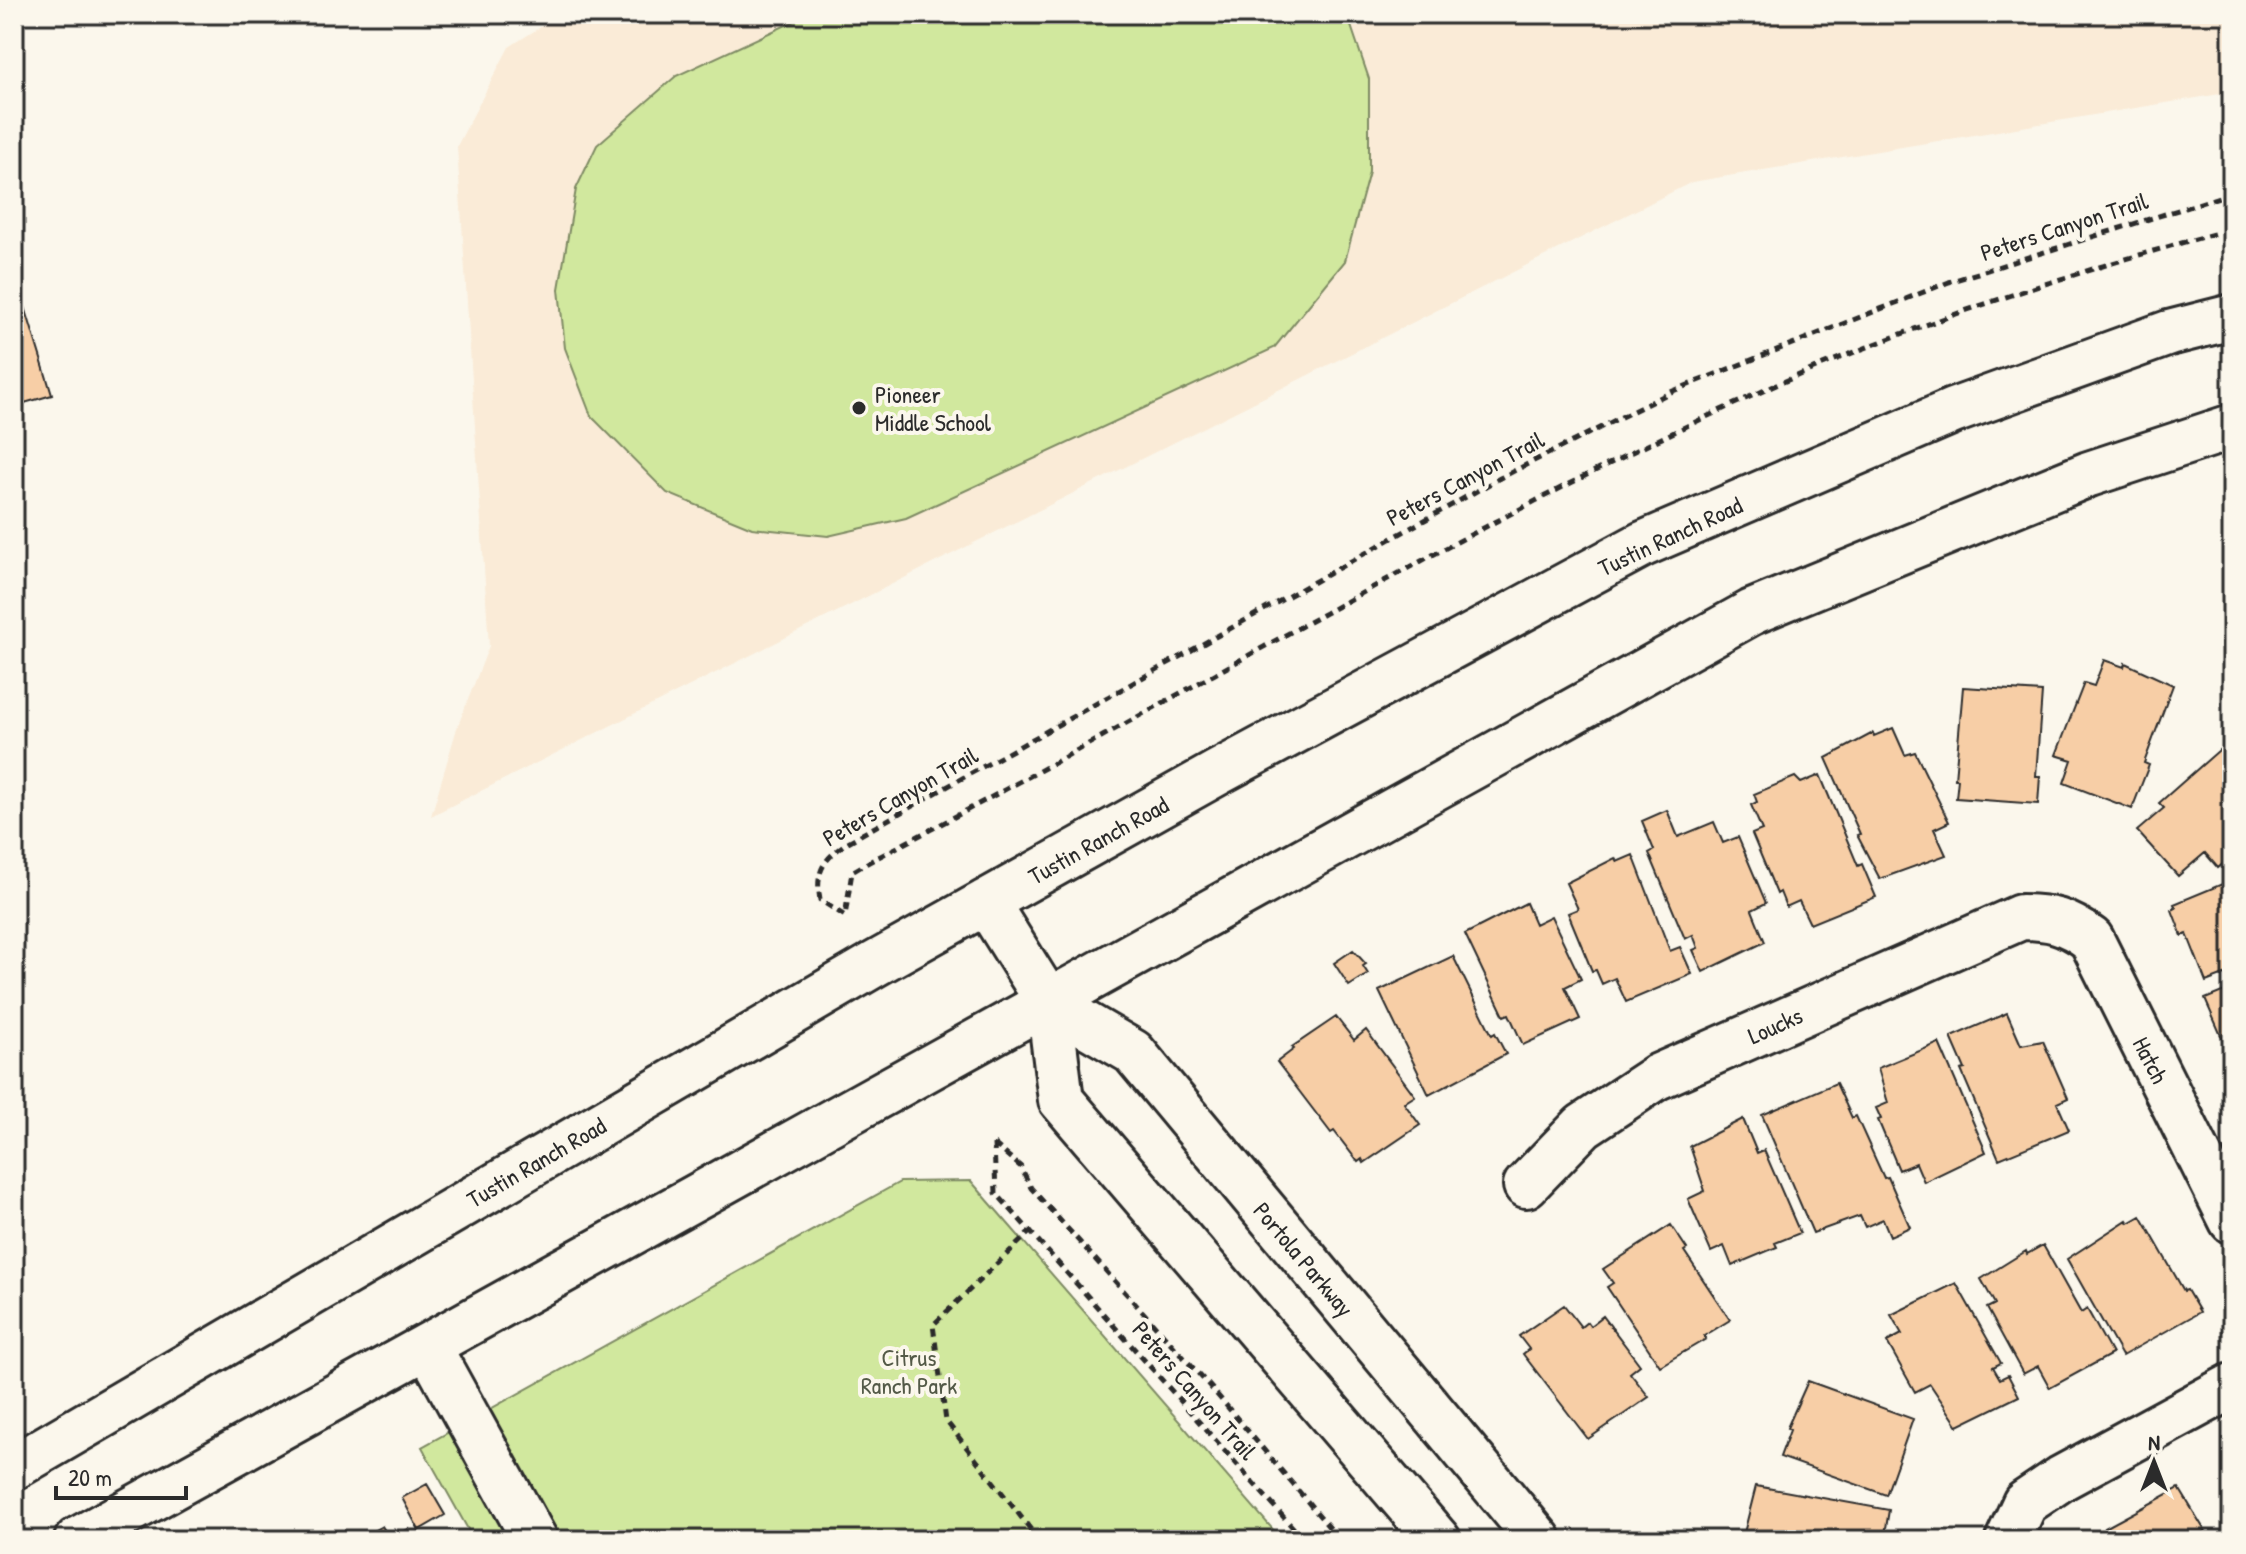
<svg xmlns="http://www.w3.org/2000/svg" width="2246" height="1554" font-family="'Patrick Hand',sans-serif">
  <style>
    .built { fill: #faebd7 }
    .green { fill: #d1e89e; stroke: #7e8a64; stroke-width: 2 }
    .building { fill: #f7cea6; stroke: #2b2b2b; stroke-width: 2 }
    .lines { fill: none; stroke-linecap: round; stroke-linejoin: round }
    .minor-casing { stroke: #2b2b2b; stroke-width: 50 }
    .major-casing { stroke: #2b2b2b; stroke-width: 50 }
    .path { stroke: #2b2b2b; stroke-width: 5; stroke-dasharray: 8 6; stroke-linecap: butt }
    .minor { stroke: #fbf7ec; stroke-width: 44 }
    .major { stroke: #fbf7ec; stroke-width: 44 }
    .poi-dot { fill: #2b2b2b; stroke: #fbf7ec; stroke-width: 3 }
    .labels { text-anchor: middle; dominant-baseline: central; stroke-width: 8; stroke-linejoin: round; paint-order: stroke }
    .street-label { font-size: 24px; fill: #2b2b2b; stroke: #fbf7ec }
    .poi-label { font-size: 24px; fill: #2b2b2b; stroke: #fbf7ec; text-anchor: start }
    .park-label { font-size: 24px; fill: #545a48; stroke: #fbf7ec }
  </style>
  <rect width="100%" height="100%" fill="#fbf7ec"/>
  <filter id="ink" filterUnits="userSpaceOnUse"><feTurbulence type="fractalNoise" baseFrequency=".0125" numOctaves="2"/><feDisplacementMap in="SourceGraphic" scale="16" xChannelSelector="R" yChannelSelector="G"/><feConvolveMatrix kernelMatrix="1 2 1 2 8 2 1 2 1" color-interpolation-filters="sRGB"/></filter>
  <g filter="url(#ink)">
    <path class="built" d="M 561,14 L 2232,14 L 2232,92 L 1692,182 L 431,816 L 457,728 L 489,646 L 457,146 L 509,47 Z"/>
    <path class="green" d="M 810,14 L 1347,14 L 1369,79 L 1369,172 L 1345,261 L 1274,348 L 906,518 L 828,536 L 752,528 L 667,493 L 591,416 L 565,348 L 559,289 L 576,189 L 597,145 L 676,76 Z
      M 971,1181 L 1282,1540 L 474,1540 L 422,1447 L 900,1182 Z"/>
    <path class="building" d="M 14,271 L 52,395 L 14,406 Z
      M 2104,660 L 2124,667 L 2125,663 L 2173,685 L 2144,763 L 2149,765 L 2132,809 L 2064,783 L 2072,760 L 2056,755 L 2084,683 L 2094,686 Z
      M 1963,687 L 2042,692 L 2036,776 L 2040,776 L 2038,804 L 1956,798 L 1958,779 L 1955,779 Z
      M 1893,728 L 1905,755 L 1915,752 L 1949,822 L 1934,829 L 1946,855 L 1880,879 L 1857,835 L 1860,834 L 1826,758 L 1873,733 L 1874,736 Z
      M 2227,743 L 2232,748 L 2232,856 L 2218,868 L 2205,853 L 2178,876 L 2137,831 L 2164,808 L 2159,803 Z
      M 1820,775 L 1858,866 L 1862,864 L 1876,897 L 1810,924 L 1799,901 L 1786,907 L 1780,892 L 1777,894 L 1752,834 L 1762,830 L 1751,805 L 1757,802 L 1754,794 L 1795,777 L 1801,783 Z
      M 1667,810 L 1678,837 L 1714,822 L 1723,843 L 1738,837 L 1766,903 L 1752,910 L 1765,942 L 1703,972 L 1693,950 L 1698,948 L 1693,935 L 1685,939 L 1649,853 L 1654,850 L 1642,821 Z
      M 1633,855 L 1670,951 L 1680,947 L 1692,974 L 1626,1002 L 1615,978 L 1602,984 L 1596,970 L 1592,971 L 1568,913 L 1578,909 L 1566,883 L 1615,858 L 1617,862 Z
      M 2232,880 L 2232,972 L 2206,982 L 2187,934 L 2182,936 L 2172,910 L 2176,908 L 2174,904 Z
      M 1526,903 L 1535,924 L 1551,916 L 1581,979 L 1565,987 L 1580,1019 L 1523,1045 L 1509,1014 L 1504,1016 L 1465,934 Z
      M 1353,950 L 1366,964 L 1363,966 L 1368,974 L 1349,986 L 1334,963 Z
      M 1453,956 L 1492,1035 L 1495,1033 L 1506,1054 L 1429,1095 L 1379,991 Z
      M 2232,988 L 2232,1047 L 2226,1047 L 2205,999 Z
      M 2007,1013 L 2021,1045 L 2043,1041 L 2068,1098 L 2057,1103 L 2069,1130 L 1999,1159 L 1961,1070 L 1965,1069 L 1951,1037 Z
      M 1336,1017 L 1354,1040 L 1366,1030 L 1415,1096 L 1404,1103 L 1420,1125 L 1364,1163 L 1362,1159 L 1358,1162 L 1334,1131 L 1331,1133 L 1277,1062 L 1294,1049 L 1292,1047 Z
      M 1939,1043 L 1986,1152 L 1924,1182 L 1916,1163 L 1899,1170 L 1878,1120 L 1881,1119 L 1876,1108 L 1888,1103 L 1878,1068 Z
      M 1836,1083 L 1852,1118 L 1856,1116 L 1884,1178 L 1888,1177 L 1910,1227 L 1890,1236 L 1883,1219 L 1865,1227 L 1860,1216 L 1813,1233 L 1762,1115 Z
      M 1743,1119 L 1757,1153 L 1764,1150 L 1800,1233 L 1775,1243 L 1777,1247 L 1732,1266 L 1724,1246 L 1711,1252 L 1688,1199 L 1705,1191 L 1690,1146 Z
      M 2141,1216 L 2184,1291 L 2187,1290 L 2200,1312 L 2122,1356 L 2067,1259 L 2127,1220 L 2129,1223 Z
      M 1671,1225 L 1687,1249 L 1684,1251 L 1730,1320 L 1704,1336 L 1706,1339 L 1660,1366 L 1607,1287 L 1613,1283 L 1603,1269 Z
      M 2043,1245 L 2081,1313 L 2087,1309 L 2112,1354 L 2050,1388 L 2038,1366 L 2023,1374 L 1987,1308 L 1995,1304 L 1981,1279 L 2026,1251 L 2027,1254 Z
      M 1956,1283 L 2001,1363 L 1993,1367 L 2000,1379 L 2008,1375 L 2019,1396 L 1958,1426 L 1930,1384 L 1915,1392 L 1887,1342 L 1902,1334 L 1891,1315 Z
      M 1564,1305 L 1581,1327 L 1587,1322 L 1590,1326 L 1603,1316 L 1640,1365 L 1630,1373 L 1649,1397 L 1588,1439 L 1523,1354 L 1529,1349 L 1519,1336 Z
      M 1808,1381 L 1913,1419 L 1886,1495 L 1780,1457 L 1790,1430 L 1787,1428 Z
      M 427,1484 L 445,1515 L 419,1530 L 402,1498 Z
      M 1756,1486 L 1889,1510 L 1884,1540 L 1746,1540 L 1743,1537 Z
      M 2179,1488 L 2210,1539 L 2112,1540 L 2105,1528 Z
      M 382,1526 L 390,1539 L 408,1529 L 414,1540 L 357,1540 Z"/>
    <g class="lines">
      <defs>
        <path id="minor" d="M 1526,1185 L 1583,1126 L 1657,1077 L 2021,917 C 2050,917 2067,921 2091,939 L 2232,1221
          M 428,1346 L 535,1540
          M 2008,1540 L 2025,1503 L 2062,1478 L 2232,1386"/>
        <path id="major" d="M 986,902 L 1049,1003 L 1061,1100 L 1438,1540
          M 1049,1003 L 1133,1052 L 1539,1540
          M 14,1467 L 875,964 L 1217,773 L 1643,544 L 1953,411 L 2169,333 L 2232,317
          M 77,1540 L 1752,612 L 2089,474 L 2232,427"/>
      </defs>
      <use href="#minor" class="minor-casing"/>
      <use href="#major" class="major-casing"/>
      <path class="path" d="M 2232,193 L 1949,282 L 1673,391 L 1500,478 L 848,842 C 824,859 815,870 820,900 L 845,916 L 852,872 L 869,862 C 1171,705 1462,525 1774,386 C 1918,322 2080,270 2232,229
        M 994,1144 L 1021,1167 L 1031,1188 L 1214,1391 L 1340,1540
        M 994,1144 L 996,1193 L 1304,1540
        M 1032,1230 L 933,1325 L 946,1421 L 1039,1540"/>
      <use href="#minor" class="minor"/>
      <use href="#major" class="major"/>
    </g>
  </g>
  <circle class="poi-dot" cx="859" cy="408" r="8"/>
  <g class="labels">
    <g class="street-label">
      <text transform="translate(2064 226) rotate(-18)">Peters Canyon Trail</text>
      <text transform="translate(1465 478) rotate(-28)">Peters Canyon Trail</text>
      <text transform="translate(1670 536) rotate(-25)">Tustin Ranch Road</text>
      <text transform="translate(900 796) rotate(-30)">Peters Canyon Trail</text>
      <text transform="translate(1098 840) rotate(-29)">Tustin Ranch Road</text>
      <text transform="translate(1775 1025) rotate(-24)">Loucks</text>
      <text transform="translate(2151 1060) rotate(63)">Hatch</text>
      <text transform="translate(536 1162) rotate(-30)">Tustin Ranch Road</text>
      <text transform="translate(1304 1259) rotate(50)">Portola Parkway</text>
      <text transform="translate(1195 1390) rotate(49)">Peters Canyon Trail</text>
    </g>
    <g class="poi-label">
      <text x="875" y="394">Pioneer<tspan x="875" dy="28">Middle School</tspan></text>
    </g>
    <g class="park-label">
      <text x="909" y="1357">Citrus<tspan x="909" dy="28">Ranch Park</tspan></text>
    </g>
  </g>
  <rect width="2246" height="1554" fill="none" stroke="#fbf7ec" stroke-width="48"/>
  <rect x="24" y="24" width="2198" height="1506" fill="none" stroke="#2b2b2b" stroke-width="3" filter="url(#ink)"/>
  <g transform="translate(2154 1462)" stroke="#fbf7ec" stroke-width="6" paint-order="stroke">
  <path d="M0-6L14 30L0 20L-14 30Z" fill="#2b2b2b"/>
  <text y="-12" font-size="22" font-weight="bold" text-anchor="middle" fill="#2b2b2b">N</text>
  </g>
  <path d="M56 1486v12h130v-12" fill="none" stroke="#2b2b2b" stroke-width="4"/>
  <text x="68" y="1486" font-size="24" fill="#2b2b2b" stroke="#fbf7ec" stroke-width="6" paint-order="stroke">20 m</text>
</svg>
